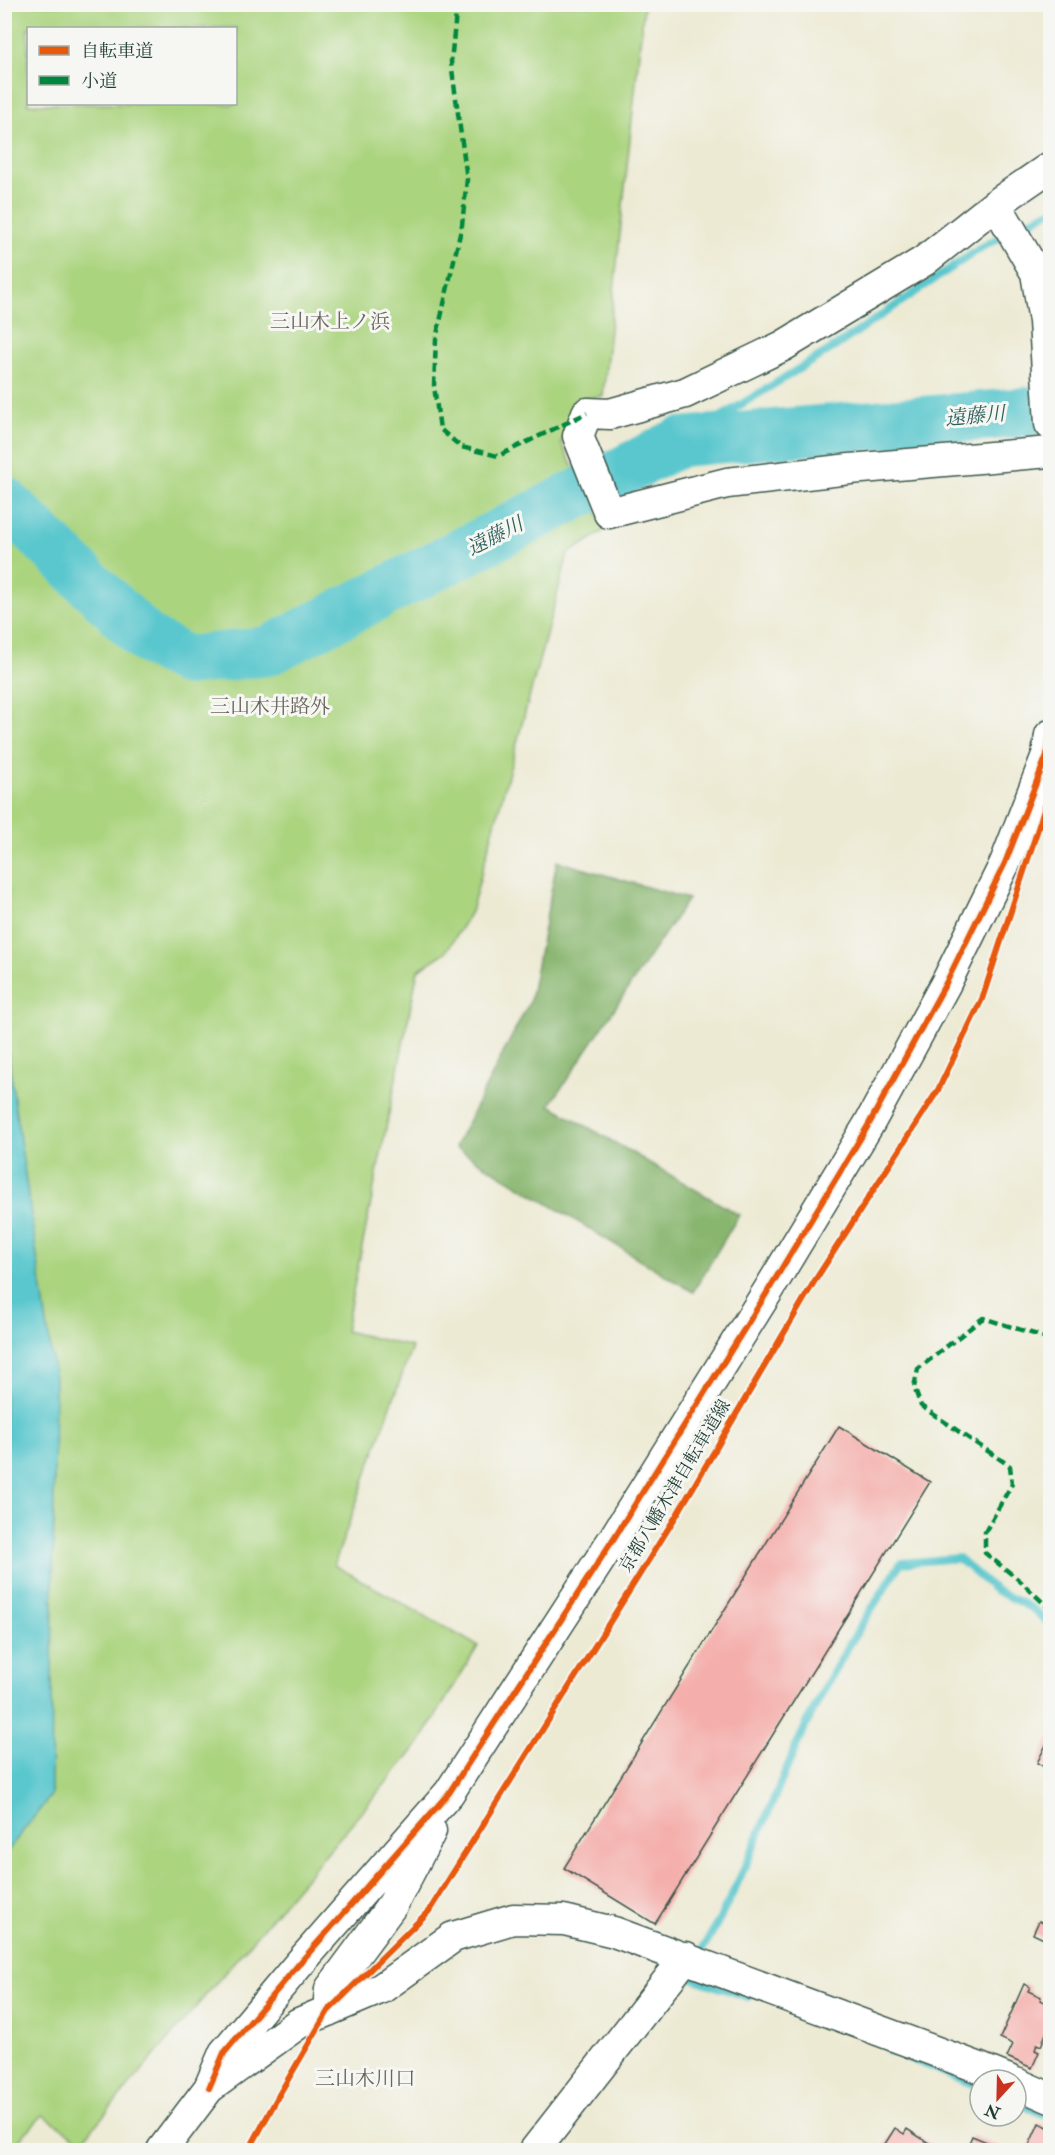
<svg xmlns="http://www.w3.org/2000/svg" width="1055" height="2155" font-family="'IM FELL Double Pica','Noto Serif JP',serif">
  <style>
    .green { fill: #abd47f; stroke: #65885a; stroke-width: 1.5; fill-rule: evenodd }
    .forest { fill: #88b66e; stroke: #547a51; stroke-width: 1.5 }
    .water { fill: #5ac7ce; stroke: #3c8281; stroke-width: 1.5 }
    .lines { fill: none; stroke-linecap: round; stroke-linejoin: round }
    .stream { stroke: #5ac7ce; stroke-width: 8 }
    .river { stroke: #5ac7ce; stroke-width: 50 }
    .building { fill: #f4aeab }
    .street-casing { stroke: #3e574c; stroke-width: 33 }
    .street { stroke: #fff; stroke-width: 30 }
    .quiet { stroke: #00873e; stroke-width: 4.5; stroke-dasharray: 9 4.5; stroke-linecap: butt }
    .cycleway-casing { stroke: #f6f6f2; stroke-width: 10 }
    .cycleway { stroke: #e8590c; stroke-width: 6 }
    .labels { text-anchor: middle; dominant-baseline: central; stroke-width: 6; stroke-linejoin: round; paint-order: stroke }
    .street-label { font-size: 18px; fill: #1f3d34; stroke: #f6f6f2 }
    .neighbourhood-label { font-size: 20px; fill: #6a655e; stroke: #f6f6f2 }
    .water-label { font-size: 20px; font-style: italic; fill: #2e605a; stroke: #f6f6f2 }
  </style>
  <rect width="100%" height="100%" fill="#f6f6f2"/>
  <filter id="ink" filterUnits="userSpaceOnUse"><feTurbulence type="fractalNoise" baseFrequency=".0167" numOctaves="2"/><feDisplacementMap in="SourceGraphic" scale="12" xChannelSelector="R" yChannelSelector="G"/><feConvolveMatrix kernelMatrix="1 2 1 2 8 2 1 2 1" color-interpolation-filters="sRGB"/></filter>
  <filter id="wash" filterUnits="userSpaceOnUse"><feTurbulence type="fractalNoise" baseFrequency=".008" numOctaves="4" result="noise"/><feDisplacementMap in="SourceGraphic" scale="24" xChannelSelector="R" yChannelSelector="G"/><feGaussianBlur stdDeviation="1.35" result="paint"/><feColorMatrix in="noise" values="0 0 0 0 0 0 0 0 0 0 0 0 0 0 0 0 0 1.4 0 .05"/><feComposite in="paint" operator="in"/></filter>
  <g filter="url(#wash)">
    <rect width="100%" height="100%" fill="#edead4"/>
    <path class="green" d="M 5,5 L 644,5 L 603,396 L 582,399 L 561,443 L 605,530 L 568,554 L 471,912 L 446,952 L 418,970 L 345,1331 L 412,1347 L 334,1565 L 478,1646 L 419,1744 L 82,2141 L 43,2115 L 9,2150 L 5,2150 L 4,1854 L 51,1795 L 14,1099 L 4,1019 ZM 28,28 L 236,28 L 236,104 L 28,104 Z"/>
    <path class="forest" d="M 557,861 L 688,899 L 550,1105 L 739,1215 L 693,1292 L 455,1147 L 530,1001 Z"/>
    <path class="water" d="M 4,1019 L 14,1099 L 55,1379 L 51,1795 L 5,1854 Z"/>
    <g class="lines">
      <path class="stream" d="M 680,442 L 836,346 L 982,247 L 1050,211
        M 953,1559 L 958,1558 L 995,1590 L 1033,1609 L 1050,1624
        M 697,1958 C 741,1889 767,1810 801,1736 C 829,1675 864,1619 901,1563 L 958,1558
        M 686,1976 L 748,1997
        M 889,2050 L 980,2087
        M 1016,2102 L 1050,2117"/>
      <path class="river" d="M 4,501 L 148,640 L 187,661 L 268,651 L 680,442 L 1050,410"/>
    </g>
    <g id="blocks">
      <path class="building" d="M 839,1426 L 930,1482 L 655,1924 L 564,1868 Z
        M 1050,1737 L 1050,1770 L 1037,1763 Z
        M 1039,1921 L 1050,1926 L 1050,1942 L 1033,1934 Z
        M 1024,1984 L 1030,1987 L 1028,1991 L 1041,1997 L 1040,2000 L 1050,2005 L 1050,2024 L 1041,2046 L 1037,2044 L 1035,2050 L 1039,2052 L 1032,2068 L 1007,2057 L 1013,2044 L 1000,2038 Z
        M 1039,2123 L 1050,2128 L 1050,2150 L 1027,2150 Z
        M 895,2128 L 904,2134 L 907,2129 L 940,2150 L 890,2150 L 883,2147 Z
        M 972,2136 L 999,2147 L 998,2150 L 966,2150 Z"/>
    </g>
  </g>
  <g filter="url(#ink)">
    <use href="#blocks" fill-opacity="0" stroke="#3e574c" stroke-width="1.5"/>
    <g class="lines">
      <defs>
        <path id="street" d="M 1050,167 L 996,204 L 924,261 L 783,346 L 685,393 L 610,414 L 587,413 L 578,436 L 609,513 L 727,483 L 850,469 L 1050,452
          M 996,204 L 1036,273 L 1044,321 L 1050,424
          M 328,2011 L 330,1989 L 393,1904 L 431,1831
          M 1016,2083 L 1050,2098
          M 209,2088 L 224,2053 L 299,1964 L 449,1793 L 614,1538 L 768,1291 L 869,1124 L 946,983 L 1005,863 L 1047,755 L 1050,735
          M 162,2150 L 209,2088 L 299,2023 L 382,1988 L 453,1937 L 513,1919 L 564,1920 L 614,1932 L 980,2068 L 1009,2080
          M 535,2150 L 686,1957"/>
      </defs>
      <use href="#street" class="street-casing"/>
      <use href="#street" class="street"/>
      <path class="quiet" d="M 457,4 L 451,62 L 467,179 L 462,225 L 436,339 L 434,386 L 440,429 L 461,447 L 498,456 L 587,413
        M 1050,1339 L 983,1318 L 918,1369 L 914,1387 L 921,1406 L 1010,1466 L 1012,1484 L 985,1532 L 985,1553 L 1019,1580 L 1050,1609"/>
      <defs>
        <path id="cycleway" d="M 209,2088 L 224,2053 L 299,1964 L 449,1793 L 614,1538 L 768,1291 L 869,1124 L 946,983 L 1005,863 L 1047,755 L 1050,735
          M 249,2150 L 280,2093 L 328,2011 L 429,1911 L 678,1513 L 814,1282 L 938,1090 L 982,999 L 1050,792"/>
      </defs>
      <use href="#cycleway" class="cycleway-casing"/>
      <use href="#cycleway" class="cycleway"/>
    </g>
  </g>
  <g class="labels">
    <g class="street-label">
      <text transform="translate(675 1486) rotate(-59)">京都八幡木津自転車道線</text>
    </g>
    <g class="neighbourhood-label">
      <text x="330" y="321">三山木上ノ浜</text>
      <text x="270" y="706">三山木井路外</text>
      <text x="365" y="2078">三山木川口</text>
    </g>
    <g class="water-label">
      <text transform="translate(975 416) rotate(-5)">遠藤川</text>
      <text transform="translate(495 536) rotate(-27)">遠藤川</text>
    </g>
  </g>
  <rect width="1055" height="2155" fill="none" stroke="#f6f6f2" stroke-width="24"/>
  <rect x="27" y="27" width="210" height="78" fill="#f6f6f2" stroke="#a0aca6" stroke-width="1.5"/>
  <rect x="39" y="46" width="30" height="9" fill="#e8590c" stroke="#a0aca6" stroke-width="1.5"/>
  <text x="81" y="57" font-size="18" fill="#1f3d34">自転車道</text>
  <rect x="39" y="76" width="30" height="9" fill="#00873e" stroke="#a0aca6" stroke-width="1.5"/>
  <text x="81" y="87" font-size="18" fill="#1f3d34">小道</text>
  <g transform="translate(998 2098) rotate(202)"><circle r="28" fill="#f6f6f2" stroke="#a0aca6" stroke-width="1.5"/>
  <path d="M0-4.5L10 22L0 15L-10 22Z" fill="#c8321e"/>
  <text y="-9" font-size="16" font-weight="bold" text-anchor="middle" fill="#1f3d34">N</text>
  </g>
</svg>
